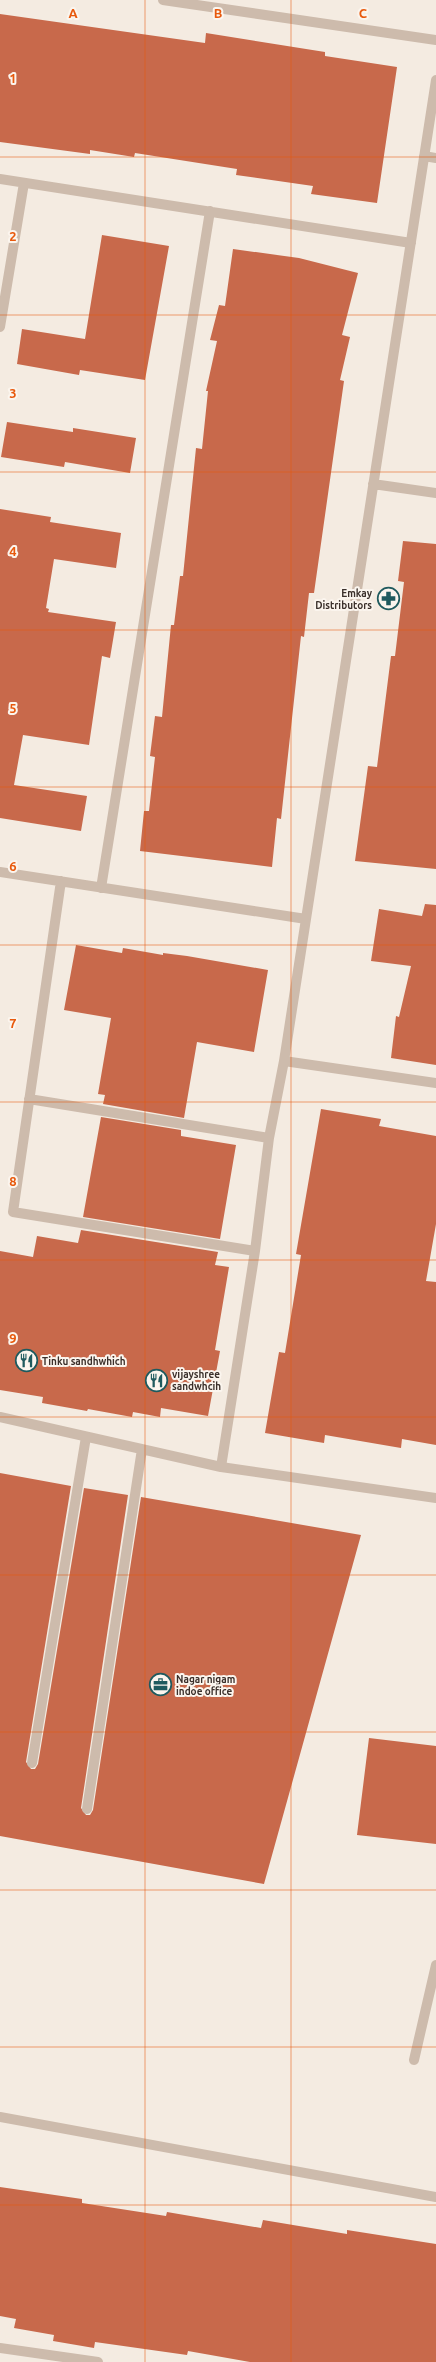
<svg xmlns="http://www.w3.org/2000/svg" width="436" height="2362" font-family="Ubuntu,sans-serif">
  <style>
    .building { fill: #c8694b }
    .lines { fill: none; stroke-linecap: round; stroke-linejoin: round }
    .minor { stroke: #cdbbac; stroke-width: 10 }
    .grid { fill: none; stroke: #e8590c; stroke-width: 1; stroke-opacity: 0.55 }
    .labels { text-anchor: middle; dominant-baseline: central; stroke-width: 4; stroke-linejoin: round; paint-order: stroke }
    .poi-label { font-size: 10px; font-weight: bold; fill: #3b302b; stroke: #fbf5ee; text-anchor: start }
    .grid-label { font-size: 13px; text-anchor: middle; font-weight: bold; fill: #e8590c; stroke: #fbf5ee; stroke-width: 4; stroke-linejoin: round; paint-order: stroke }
  </style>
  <rect width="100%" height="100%" fill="#f4ebe1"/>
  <path class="building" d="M 0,14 L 205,43 L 206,33 L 325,52 L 325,56 L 397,67 L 377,203 L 311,194 L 313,186 L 236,175 L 237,169 L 135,153 L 134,157 L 90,150 L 90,154 L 0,142 Z
    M 102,235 L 169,246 L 145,380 L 80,370 L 79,375 L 17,364 L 22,329 L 85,339 Z
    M 233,249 L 299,258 L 358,273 L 342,335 L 350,337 L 340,380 L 344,381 L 314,593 L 309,593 L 304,637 L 301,636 L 281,819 L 277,818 L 272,867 L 140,851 L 144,811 L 149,811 L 155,757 L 150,756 L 155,716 L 162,717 L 171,625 L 174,625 L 180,576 L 183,576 L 196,448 L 202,449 L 208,391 L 206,391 L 217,341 L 210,340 L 219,305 L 225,306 Z
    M 7,422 L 73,432 L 73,428 L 136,438 L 130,473 L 65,462 L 64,467 L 1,457 Z
    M 0,509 L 51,517 L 50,522 L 121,533 L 116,568 L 54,559 L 46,608 L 49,609 L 48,612 L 116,622 L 110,658 L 102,656 L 89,745 L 23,735 L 14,785 L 87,796 L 81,831 L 0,818 Z
    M 403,541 L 436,544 L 436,869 L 355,861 L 368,766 L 377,767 L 391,656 L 395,656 L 404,582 L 398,581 Z
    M 425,904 L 436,905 L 436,1065 L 391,1058 L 396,1016 L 399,1017 L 411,966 L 371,961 L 379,909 L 422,916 Z
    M 76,945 L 122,953 L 123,948 L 163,955 L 163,953 L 187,956 L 268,970 L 254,1052 L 197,1042 L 184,1118 L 103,1104 L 105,1095 L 98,1094 L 111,1018 L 64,1010 Z
    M 321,1109 L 381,1119 L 379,1126 L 436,1136 L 436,1224 L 426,1281 L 436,1282 L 436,1445 L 402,1439 L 401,1448 L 325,1435 L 324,1443 L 265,1433 L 279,1352 L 285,1353 L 301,1255 L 296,1254 Z
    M 101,1117 L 181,1130 L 181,1136 L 236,1145 L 220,1239 L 83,1217 Z
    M 81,1230 L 218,1252 L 215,1265 L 229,1267 L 215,1350 L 220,1351 L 208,1416 L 161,1408 L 160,1417 L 133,1412 L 132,1417 L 88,1409 L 87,1411 L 42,1403 L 43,1397 L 0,1390 L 0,1251 L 33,1257 L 37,1236 L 78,1243 Z
    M 0,1473 L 71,1486 L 26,1762 L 31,1769 L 35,1769 L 38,1764 L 84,1488 L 128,1495 L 81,1808 L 86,1815 L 90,1815 L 93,1810 L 141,1497 L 361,1535 L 264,1884 L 0,1836 Z
    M 369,1738 L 436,1746 L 436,1844 L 357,1835 Z
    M 0,2187 L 82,2199 L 82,2203 L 166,2216 L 167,2212 L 261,2228 L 263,2220 L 347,2234 L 347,2230 L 436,2244 L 436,2362 L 250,2362 L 188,2351 L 187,2355 L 95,2342 L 94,2348 L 53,2341 L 54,2335 L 14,2328 L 16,2319 L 0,2316 Z"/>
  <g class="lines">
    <path class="minor" d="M 163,0 L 436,40
      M 424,156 L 436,158
      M 0,179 L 411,243
      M 0,327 L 24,183
      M 373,484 L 436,493
      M 0,872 L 306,919
      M 61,881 L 13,1212 L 255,1251
      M 101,888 L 210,211
      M 284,1061 L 436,1083
      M 29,1099 L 269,1138
      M 0,1417 L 221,1467 L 436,1498
      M 221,1467 L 255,1251 L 269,1138 L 284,1061 L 436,80
      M 32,1763 L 86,1437
      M 87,1809 L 142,1449
      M 414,2060 L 436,1965
      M 0,2117 L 436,2197
      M 0,2348 L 98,2362"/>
  </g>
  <path class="grid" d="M 145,0 L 145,2362M 291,0 L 291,2362M 0,157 L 436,157M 0,315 L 436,315M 0,472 L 436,472M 0,630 L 436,630M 0,787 L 436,787M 0,945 L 436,945M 0,1102 L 436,1102M 0,1260 L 436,1260M 0,1417 L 436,1417M 0,1575 L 436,1575M 0,1732 L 436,1732M 0,1890 L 436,1890M 0,2047 L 436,2047M 0,2205 L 436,2205"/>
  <defs>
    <symbol id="pharmacy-ring" viewBox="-11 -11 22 22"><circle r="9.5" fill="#fbf5ee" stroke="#1f5a5e" stroke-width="1.5"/><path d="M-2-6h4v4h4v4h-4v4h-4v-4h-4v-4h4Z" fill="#1f5a5e"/></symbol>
    <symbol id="restaurant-ring" viewBox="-11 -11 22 22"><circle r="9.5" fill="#fbf5ee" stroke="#1f5a5e" stroke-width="1.5"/><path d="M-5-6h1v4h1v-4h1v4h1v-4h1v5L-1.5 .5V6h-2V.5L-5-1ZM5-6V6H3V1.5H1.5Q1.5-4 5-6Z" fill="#1f5a5e"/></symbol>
    <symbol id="office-ring" viewBox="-11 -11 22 22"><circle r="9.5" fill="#fbf5ee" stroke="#1f5a5e" stroke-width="1.5"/><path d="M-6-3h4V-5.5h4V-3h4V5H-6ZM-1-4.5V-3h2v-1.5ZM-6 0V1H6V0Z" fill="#1f5a5e"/></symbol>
  </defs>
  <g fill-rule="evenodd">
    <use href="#pharmacy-ring" x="376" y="586" width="25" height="25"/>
    <use href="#restaurant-ring" x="14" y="1348" width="25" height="25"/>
    <use href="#restaurant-ring" x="144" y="1368" width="25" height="25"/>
    <use href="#office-ring" x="148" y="1672" width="25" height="25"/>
  </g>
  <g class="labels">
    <g class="poi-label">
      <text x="372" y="593" text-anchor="end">Emkay<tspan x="372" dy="12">Distributors</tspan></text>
      <text x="42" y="1361">Tinku sandhwhich</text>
      <text x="172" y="1374">vijayshree<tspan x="172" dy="12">sandwhcih</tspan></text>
      <text x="176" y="1679">Nagar nigam<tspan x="176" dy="12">indoe office</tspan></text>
    </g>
  </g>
  <g class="grid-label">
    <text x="73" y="18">A</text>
    <text x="218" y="18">B</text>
    <text x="363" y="18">C</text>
    <text x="13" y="83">1</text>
    <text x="13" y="241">2</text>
    <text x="13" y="398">3</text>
    <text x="13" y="556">4</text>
    <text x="13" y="713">5</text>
    <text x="13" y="871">6</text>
    <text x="13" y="1028">7</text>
    <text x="13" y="1186">8</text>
    <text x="13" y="1343">9</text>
  </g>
</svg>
